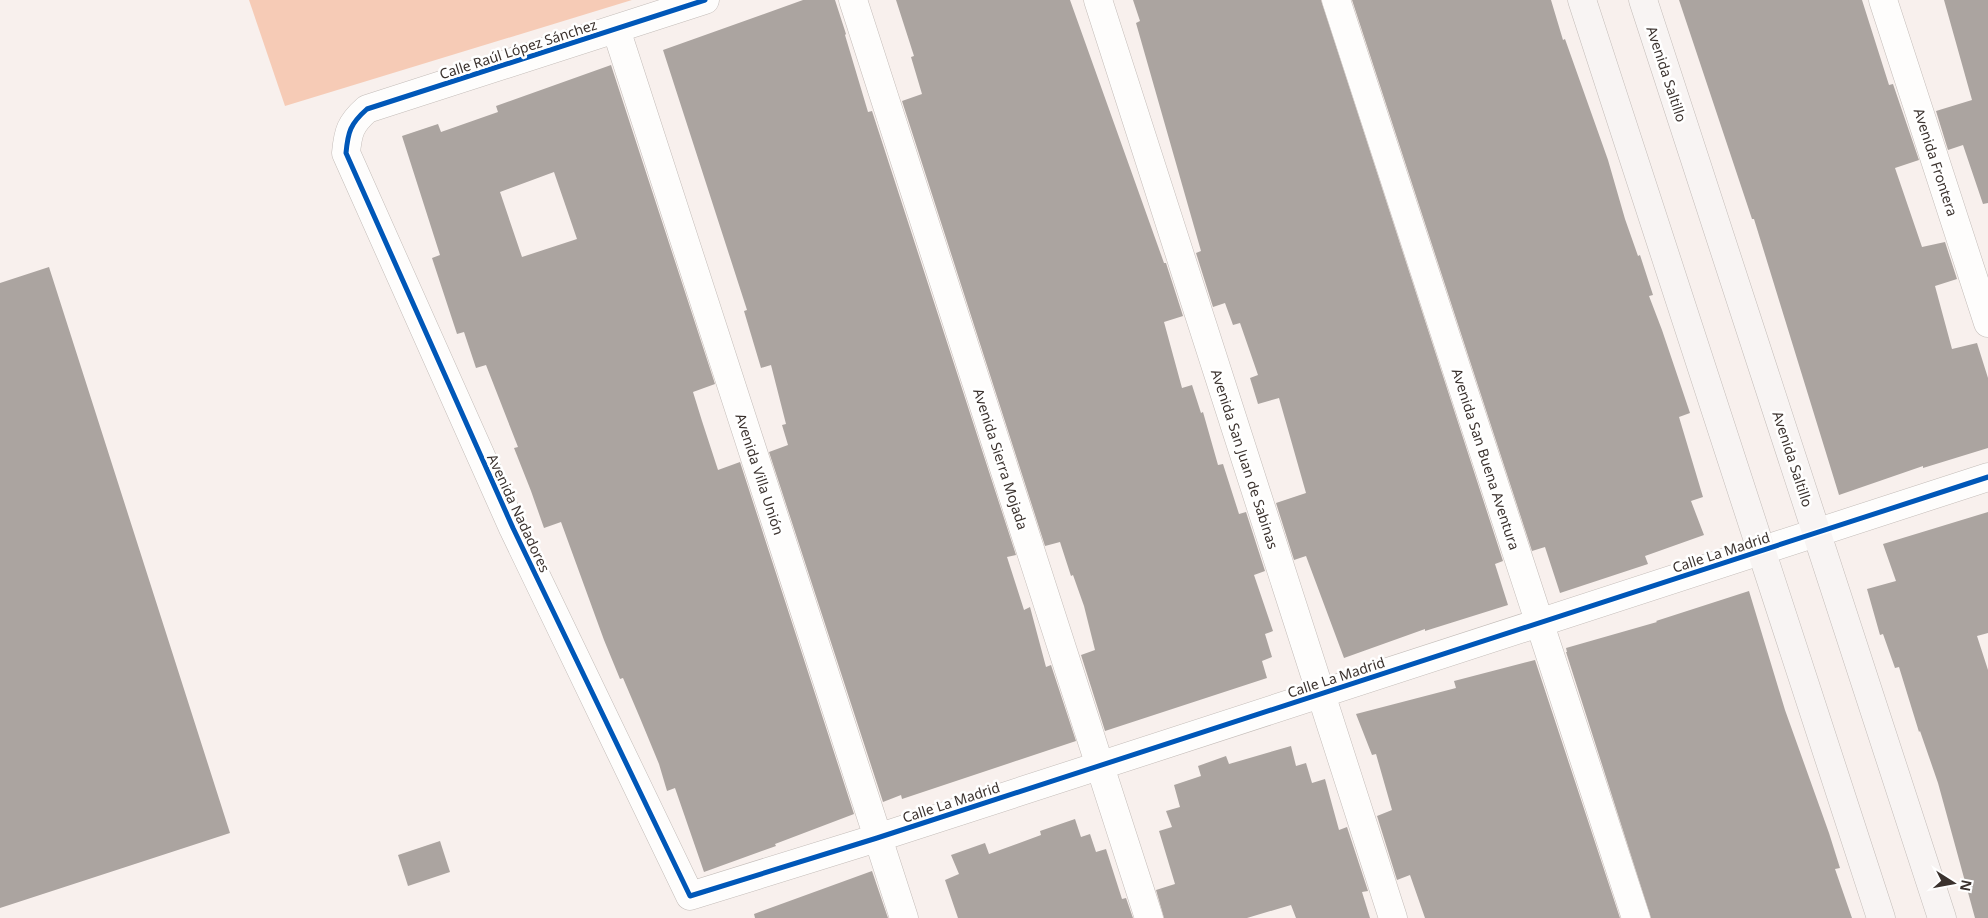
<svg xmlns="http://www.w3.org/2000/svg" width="1988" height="918" font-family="'Noto Sans',sans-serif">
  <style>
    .green { fill: #f6cbb6 }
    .building { fill: #aba4a0; fill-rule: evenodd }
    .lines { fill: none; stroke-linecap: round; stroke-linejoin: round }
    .street-casing { stroke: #c3bcb8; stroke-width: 29 }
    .secondary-casing { stroke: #c3bcb8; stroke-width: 29 }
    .street { stroke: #fefdfc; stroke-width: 28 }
    .secondary { stroke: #f8f4f3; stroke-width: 28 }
    .cycleway-casing { stroke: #fff; stroke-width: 8 }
    .cycleway { stroke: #0057b8; stroke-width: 5 }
    .labels { text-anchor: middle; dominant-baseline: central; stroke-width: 5; stroke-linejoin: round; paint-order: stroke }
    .street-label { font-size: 14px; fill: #3b322e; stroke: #fff }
  </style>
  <rect width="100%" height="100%" fill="#f8f0ed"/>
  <path class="green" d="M 249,0 L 632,0 L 285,106 Z"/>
  <path class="building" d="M 803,0 L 835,0 L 846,34 L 845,35 L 868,112 L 872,111 L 1016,555 L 1007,557 L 1024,610 L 1030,607 L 1046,667 L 1051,665 L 1076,741 L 902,799 L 901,795 L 883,802 L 769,452 L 788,445 L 782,425 L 786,424 L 771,365 L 761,368 L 744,311 L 747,310 L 663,50 Z
    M 896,0 L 1070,0 L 1164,263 L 1166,263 L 1183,316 L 1164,322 L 1182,388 L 1192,385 L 1201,413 L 1203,412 L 1218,465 L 1223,464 L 1239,514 L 1246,512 L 1265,571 L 1254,575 L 1273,631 L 1265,634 L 1272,657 L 1262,661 L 1267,678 L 1105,731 L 1081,655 L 1095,650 L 1084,606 L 1073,575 L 1071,576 L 1060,542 L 1045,546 L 902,101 L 922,94 L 911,57 L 914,56 Z
    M 1133,0 L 1321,0 L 1503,561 L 1495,564 L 1508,605 L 1425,631 L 1425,629 L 1344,658 L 1306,556 L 1294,560 L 1276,503 L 1306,493 L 1279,398 L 1258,404 L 1250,378 L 1258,375 L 1240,323 L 1233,325 L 1225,303 L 1213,307 L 1196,253 L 1201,251 L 1136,23 L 1140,21 Z
    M 1352,0 L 1551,0 L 1563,40 L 1565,39 L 1608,160 L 1625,219 L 1638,256 L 1640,255 L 1653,295 L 1649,296 L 1662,330 L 1690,413 L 1679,417 L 1703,497 L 1691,501 L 1704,535 L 1645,556 L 1648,564 L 1560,593 L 1545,547 L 1532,551 Z
    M 1679,0 L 1862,0 L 1889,85 L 1893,84 L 1919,160 L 1895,168 L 1922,247 L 1945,242 L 1957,279 L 1935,286 L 1952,349 L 1977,343 L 1988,378 L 1988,448 L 1923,468 L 1923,466 L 1839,495 L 1754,219 L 1752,219 Z
    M 1944,0 L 1988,0 L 1988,203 L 1983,204 L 1963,145 L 1948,150 L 1936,111 L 1972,100 Z
    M 611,65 L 715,384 L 693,392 L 702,421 L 718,470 L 740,462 L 854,814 L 775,844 L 776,846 L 704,872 L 675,788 L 667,791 L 659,764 L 640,718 L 623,678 L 620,679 L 604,640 L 561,522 L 544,528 L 531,491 L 514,448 L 518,447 L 486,365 L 476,368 L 464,332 L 457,334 L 432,258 L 440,255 L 402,136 L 438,124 L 441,132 L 498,112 L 496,106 ZM 554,172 L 577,239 L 522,257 L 500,192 Z
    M 49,267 L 230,833 L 0,908 L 0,283 Z
    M 1988,512 L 1988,633 L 1977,636 L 1988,670 L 1988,918 L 1975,918 L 1938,783 L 1920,731 L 1919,732 L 1899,667 L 1895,668 L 1883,634 L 1880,635 L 1867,589 L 1896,581 L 1883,544 Z
    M 1749,591 L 1785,710 L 1829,833 L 1840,868 L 1835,869 L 1852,918 L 1651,918 L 1566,652 L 1567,652 L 1566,648 L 1657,622 L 1656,621 Z
    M 1535,660 L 1620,918 L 1425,918 L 1410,875 L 1397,880 L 1377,816 L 1392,810 L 1376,754 L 1372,755 L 1356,714 L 1456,688 L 1454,681 Z
    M 1291,746 L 1296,766 L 1306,763 L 1312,783 L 1325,779 L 1339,830 L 1347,827 L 1368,891 L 1362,892 L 1370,918 L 1296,918 L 1291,905 L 1247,918 L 1164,918 L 1156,890 L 1175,884 L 1159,831 L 1172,827 L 1166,811 L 1180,807 L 1174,785 L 1201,776 L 1198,766 L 1226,756 L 1229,764 Z
    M 1075,819 L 1081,837 L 1090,834 L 1096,852 L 1106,849 L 1122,899 L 1126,898 L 1133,918 L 958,918 L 945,880 L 959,874 L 951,855 L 985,843 L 989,854 L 1041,835 L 1040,831 Z
    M 440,841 L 450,872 L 408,886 L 398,855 Z
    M 872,871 L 888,918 L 755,918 L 754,914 Z"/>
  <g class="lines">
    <defs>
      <path id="street" d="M 705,0 L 367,109 C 350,124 348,132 346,153 L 513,528 L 690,896 L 877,838 L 1988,477
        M 853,0 L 1149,918
        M 1098,0 L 1393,918
        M 1336,0 L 1636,918
        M 1883,0 L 1988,323
        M 616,29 L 904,918"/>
      <path id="secondary" d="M 1582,0 L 1881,918
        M 1643,0 L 1942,918"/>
    </defs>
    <use href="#street" class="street-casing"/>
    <use href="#secondary" class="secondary-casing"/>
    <use href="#street" class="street"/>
    <use href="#secondary" class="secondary"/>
    <defs>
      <path id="cycleway" d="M 705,0 L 367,109 C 350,124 348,132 346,153 L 513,528 L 690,896 L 877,838 L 1988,477"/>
    </defs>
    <use href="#cycleway" class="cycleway-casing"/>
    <use href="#cycleway" class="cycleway"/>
  </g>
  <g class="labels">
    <g class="street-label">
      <text transform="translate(518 49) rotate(-18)">Calle Raúl López Sánchez</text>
      <text transform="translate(1667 74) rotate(72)">Avenida Saltillo</text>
      <text transform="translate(1936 162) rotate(72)">Avenida Frontera</text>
      <text transform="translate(1001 459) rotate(72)">Avenida Sierra Mojada</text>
      <text transform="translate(1245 459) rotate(72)">Avenida San Juan de Sabinas</text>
      <text transform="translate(1486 459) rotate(72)">Avenida San Buena Aventura</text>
      <text transform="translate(1793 459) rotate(72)">Avenida Saltillo</text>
      <text transform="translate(760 474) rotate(72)">Avenida Villa Unión</text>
      <text transform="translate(519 513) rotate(65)">Avenida Nadadores</text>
      <text transform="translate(1721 552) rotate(-18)">Calle La Madrid</text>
      <text transform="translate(1336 677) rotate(-18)">Calle La Madrid</text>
      <text transform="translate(951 802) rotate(-18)">Calle La Madrid</text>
    </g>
  </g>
  <g transform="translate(1953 883) rotate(101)" stroke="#ffffff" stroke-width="4" paint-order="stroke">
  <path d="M0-4L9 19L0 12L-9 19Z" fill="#3b322e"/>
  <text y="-8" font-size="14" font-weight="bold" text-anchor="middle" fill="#3b322e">N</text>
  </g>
</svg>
